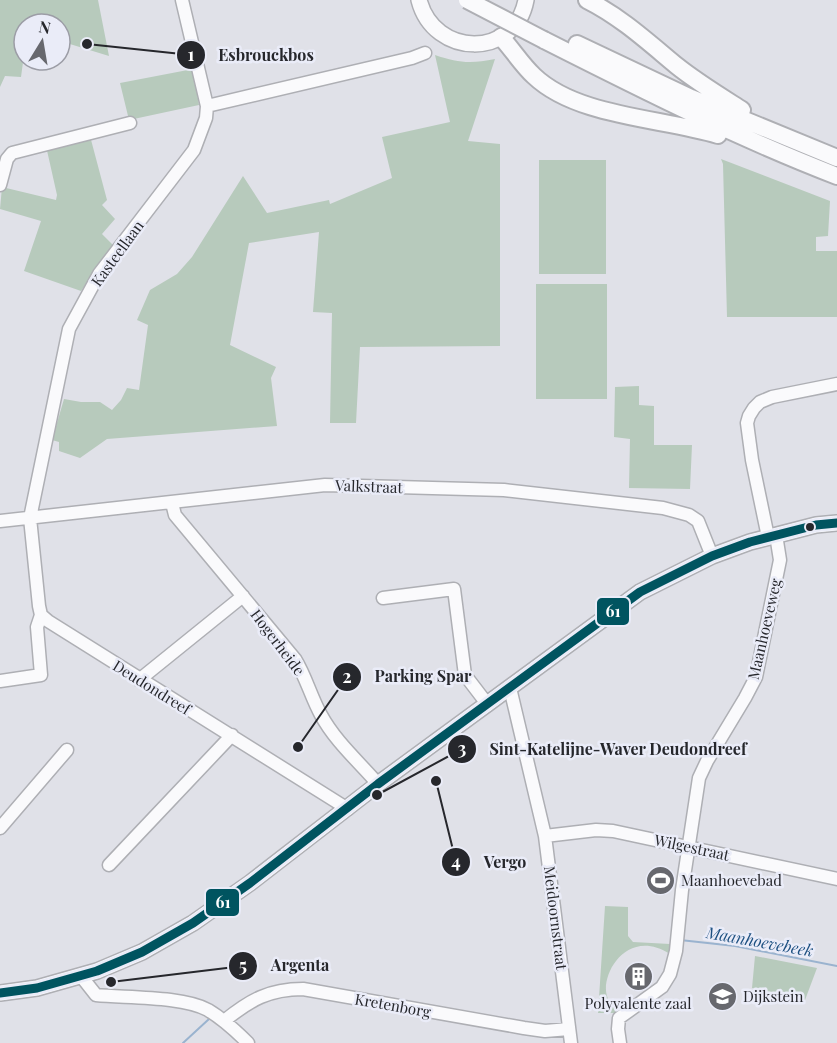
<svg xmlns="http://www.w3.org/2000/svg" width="837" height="1043" font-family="'Playfair Display',serif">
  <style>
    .green { fill: #b7cabc }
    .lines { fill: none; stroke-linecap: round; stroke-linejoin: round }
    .stream { stroke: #9ab3cf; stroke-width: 2 }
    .minor-casing { stroke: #aeafb4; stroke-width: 15 }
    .major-casing { stroke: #aeafb4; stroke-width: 18 }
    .highway-casing { stroke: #aeafb4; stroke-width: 20 }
    .minor { stroke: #fafafc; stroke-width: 12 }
    .major { stroke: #fafafc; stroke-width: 15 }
    .highway { stroke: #fafafc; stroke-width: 16 }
    .highway-bridge-casing { stroke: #aeafb4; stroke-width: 20; stroke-linecap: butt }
    .highway-bridge { stroke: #fafafc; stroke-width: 16 }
    .bus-1-casing { stroke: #eaecf8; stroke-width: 14 }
    .bus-1 { stroke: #005460; stroke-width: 9 }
    .bus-dot { fill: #26272c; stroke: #eaecf8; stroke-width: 2 }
    .labels { text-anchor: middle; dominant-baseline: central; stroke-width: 5; stroke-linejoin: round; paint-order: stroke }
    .street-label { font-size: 15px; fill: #26272c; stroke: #eaecf8 }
    .poi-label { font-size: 15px; fill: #26272c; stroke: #eaecf8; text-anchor: start }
    .water-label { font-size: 16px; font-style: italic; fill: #1d5081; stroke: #eaecf8 }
    .leader { fill: none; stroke: #26272c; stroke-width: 2 }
    .callout-dot { fill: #26272c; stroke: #eaecf8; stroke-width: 2 }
    .mark-label { font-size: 18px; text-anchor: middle; font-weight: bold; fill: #fff }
    .callout-label { font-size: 16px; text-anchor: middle; font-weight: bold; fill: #26272c; stroke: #eaecf8; stroke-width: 5; stroke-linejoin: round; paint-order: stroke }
    .line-badge { stroke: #eaecf8; stroke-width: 2 }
    .badge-label { font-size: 16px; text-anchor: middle; font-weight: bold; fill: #fff }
  </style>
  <rect width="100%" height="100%" fill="#e0e1e8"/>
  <path class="green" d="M 0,0 L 98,0 L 109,56 L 60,41 L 60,24 L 24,24 L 24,55 L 21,77 L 5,76 L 0,87 Z
    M 435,55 C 458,63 471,64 495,59 L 468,141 L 500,144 L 500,346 L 360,347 L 356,423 L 330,423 L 332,313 L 313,312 L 319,232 L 249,243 L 230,345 L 276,367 L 271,378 L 277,426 L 107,439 L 80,458 L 59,451 L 59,442 L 52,440 L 64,399 L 81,402 L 100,402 L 112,410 L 121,400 L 127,388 L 139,390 L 148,325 L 137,320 L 150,290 L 177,274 L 192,257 L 243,176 L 267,213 L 329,200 L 330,204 L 392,178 L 382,137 L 450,122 Z
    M 193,69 L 199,105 L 129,120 L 120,83 Z
    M 90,136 L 107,200 L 102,205 L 115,219 L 102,234 L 113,245 L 81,291 L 24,271 L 41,221 L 0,209 L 2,187 L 56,200 L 57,195 L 46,146 Z
    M 721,159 L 830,201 L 828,236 L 816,237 L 816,251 L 837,251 L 837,317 L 727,317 L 723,164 Z
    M 539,160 L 606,160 L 606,274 L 539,274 Z
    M 536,284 L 607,284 L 607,399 L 536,399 Z
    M 639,386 L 639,405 L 654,406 L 654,445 L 692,445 L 690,489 L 629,488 L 630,439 L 614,437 L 615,387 Z
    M 605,906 L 628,907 L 628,936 L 633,942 L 670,944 L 670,954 C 611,917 584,1019 627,1003 L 618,1013 L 598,1013 Z
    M 755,956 L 817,968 L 805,1000 L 752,988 Z"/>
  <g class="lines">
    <path class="stream" d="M 680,940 L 735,946 L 837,966
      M 183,1043 L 209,1019"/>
    <defs>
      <path id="minor" d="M 182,0 L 207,106 L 206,118 L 194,150 L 99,274 L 69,329 L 30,518 L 39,606 L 41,615 L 48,621 L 348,809
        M 207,106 L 412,58 L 425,53
        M 0,185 L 7,159 L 12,153 L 130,123
        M 172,503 L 175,515 L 295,659 C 306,677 311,697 321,715 C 335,741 359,762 378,784
        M 0,521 L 325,485 L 504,490 L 663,508 L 689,515 L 698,521 L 712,556
        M 768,537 L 752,460 L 747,423 L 749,416 L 754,408 L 760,402 L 772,397 L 837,384
        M 383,598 L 454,589 L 465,675 L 488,705
        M 139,680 L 243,596
        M 0,681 L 41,675 L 37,627 L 41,615
        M 510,688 L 545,836 L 571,1043
        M 0,828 L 67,750
        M 545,836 L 596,830 L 613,831 L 837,879
        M 109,865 L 232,735
        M 81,976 L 96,995 C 127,998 183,996 208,1010 C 223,1019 236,1031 248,1043
        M 224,1021 C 250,1000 269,989 303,989 L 524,1028 L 545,1031 L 569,1029
        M 620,1043 L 618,1029 L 619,1018 L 662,987 L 670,974 L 676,951 L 682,890 L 699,778 L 707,761 L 745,698 L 756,677 L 780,560 L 776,535"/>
      <path id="major" d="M 419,0 C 434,58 515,59 526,0
        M 0,993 L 37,988 L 97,971 L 142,952 L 193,923 L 250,883 L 378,784 L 640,592 L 712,556 L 750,542 L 816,525 L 837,523"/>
      <path id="highway" d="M 587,0 C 621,17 648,42 677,66 C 697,82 720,96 742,110
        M 501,37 C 512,49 522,65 534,76 C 577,117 662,118 718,135
        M 544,40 C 641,89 736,137 837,176
        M 577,44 L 691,98 L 837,158"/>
    </defs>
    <use href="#minor" class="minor-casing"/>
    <use href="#major" class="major-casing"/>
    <use href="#highway" class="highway-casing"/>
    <use href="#minor" class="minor"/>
    <use href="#major" class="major"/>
    <use href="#highway" class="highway"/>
    <defs>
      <path id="highway-bridge" d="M 467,0 L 544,40"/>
    </defs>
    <use href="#highway-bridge" class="highway-bridge-casing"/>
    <use href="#highway-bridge" class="highway-bridge"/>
    <defs>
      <path id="bus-1" d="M 0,993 L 37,988 L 97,971 L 142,952 L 193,923 L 250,883 L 378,784 L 640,592 L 712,556 L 750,542 L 816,525 L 837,523"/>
    </defs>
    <use href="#bus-1" class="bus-1-casing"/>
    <use href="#bus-1" class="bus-1"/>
  </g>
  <defs>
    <symbol id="stadium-disc" viewBox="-11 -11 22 22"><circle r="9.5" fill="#67686e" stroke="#eaecf8"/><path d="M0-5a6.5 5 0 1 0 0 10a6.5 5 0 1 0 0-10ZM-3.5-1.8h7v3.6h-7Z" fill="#fff"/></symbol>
    <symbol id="building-disc" viewBox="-11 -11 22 22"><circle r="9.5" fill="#67686e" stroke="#eaecf8"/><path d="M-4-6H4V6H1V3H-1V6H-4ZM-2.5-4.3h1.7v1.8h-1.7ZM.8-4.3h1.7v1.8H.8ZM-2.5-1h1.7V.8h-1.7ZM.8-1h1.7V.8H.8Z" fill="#fff"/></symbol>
    <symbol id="school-disc" viewBox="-11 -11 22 22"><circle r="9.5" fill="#67686e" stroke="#eaecf8"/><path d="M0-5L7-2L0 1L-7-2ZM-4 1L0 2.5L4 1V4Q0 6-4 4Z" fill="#fff"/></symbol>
  </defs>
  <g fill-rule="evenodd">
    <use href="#stadium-disc" x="644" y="864" width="33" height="33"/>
    <use href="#building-disc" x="622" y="960" width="33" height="33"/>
    <use href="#school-disc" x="706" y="980" width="33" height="33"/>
  </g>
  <circle class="bus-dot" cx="810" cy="527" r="5"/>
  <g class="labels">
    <g class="street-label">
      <text transform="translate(117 253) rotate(-54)">Kasteellaan</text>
      <text transform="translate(369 486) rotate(2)">Valkstraat</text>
      <text transform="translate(764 629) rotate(-77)">Maanhoeveweg</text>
      <text transform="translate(278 642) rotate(53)">Hogerheide</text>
      <text transform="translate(152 687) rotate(32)">Deudondreef</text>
      <text transform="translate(692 847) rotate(12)">Wilgestraat</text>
      <text transform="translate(556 918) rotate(83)">Meidoornstraat</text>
      <text transform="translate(393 1005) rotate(10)">Kretenborg</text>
    </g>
    <g class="poi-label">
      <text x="681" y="880">Maanhoevebad</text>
      <text x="743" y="996">Dijkstein</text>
      <text x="638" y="1003" text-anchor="middle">Polyvalente zaal</text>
    </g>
    <g class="water-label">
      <text transform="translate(760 941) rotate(10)">Maanhoevebeek</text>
    </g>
  </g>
  <path class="leader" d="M87 44L191 55M298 747L347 677M377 795L462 749M436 781L456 862M111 982L243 966"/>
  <g class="callout-dot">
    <circle cx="87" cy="44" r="6"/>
    <circle cx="298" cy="747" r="6"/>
    <circle cx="377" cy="795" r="6"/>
    <circle cx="436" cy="781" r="6"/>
    <circle cx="111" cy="982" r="6"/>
    <circle cx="191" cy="55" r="15"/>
    <circle cx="347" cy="677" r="15"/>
    <circle cx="462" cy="749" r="15"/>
    <circle cx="456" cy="862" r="15"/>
    <circle cx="243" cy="966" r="15"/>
  </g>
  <g class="mark-label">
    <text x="191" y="61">1</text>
    <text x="347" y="683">2</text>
    <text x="462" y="755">3</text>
    <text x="456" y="868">4</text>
    <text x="243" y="972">5</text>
  </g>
  <g class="callout-label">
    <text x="266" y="61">Esbrouckbos</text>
    <text x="423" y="682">Parking Spar</text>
    <text x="618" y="755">Sint-Katelijne-Waver Deudondreef</text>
    <text x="505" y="868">Vergo</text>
    <text x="300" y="971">Argenta</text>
  </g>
  <g class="line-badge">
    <rect x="596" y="597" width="34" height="29" rx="6" fill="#005460"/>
    <rect x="205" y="888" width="35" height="29" rx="6" fill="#005460"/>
  </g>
  <g class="badge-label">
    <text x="613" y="617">61</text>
    <text x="223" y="908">61</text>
  </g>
  <g transform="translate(42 42) rotate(11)"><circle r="28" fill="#eaecf8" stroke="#9c9da6" stroke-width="1.5"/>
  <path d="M0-4.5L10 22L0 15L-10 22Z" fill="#67686e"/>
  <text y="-9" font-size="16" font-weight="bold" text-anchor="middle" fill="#26272c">N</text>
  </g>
</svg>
